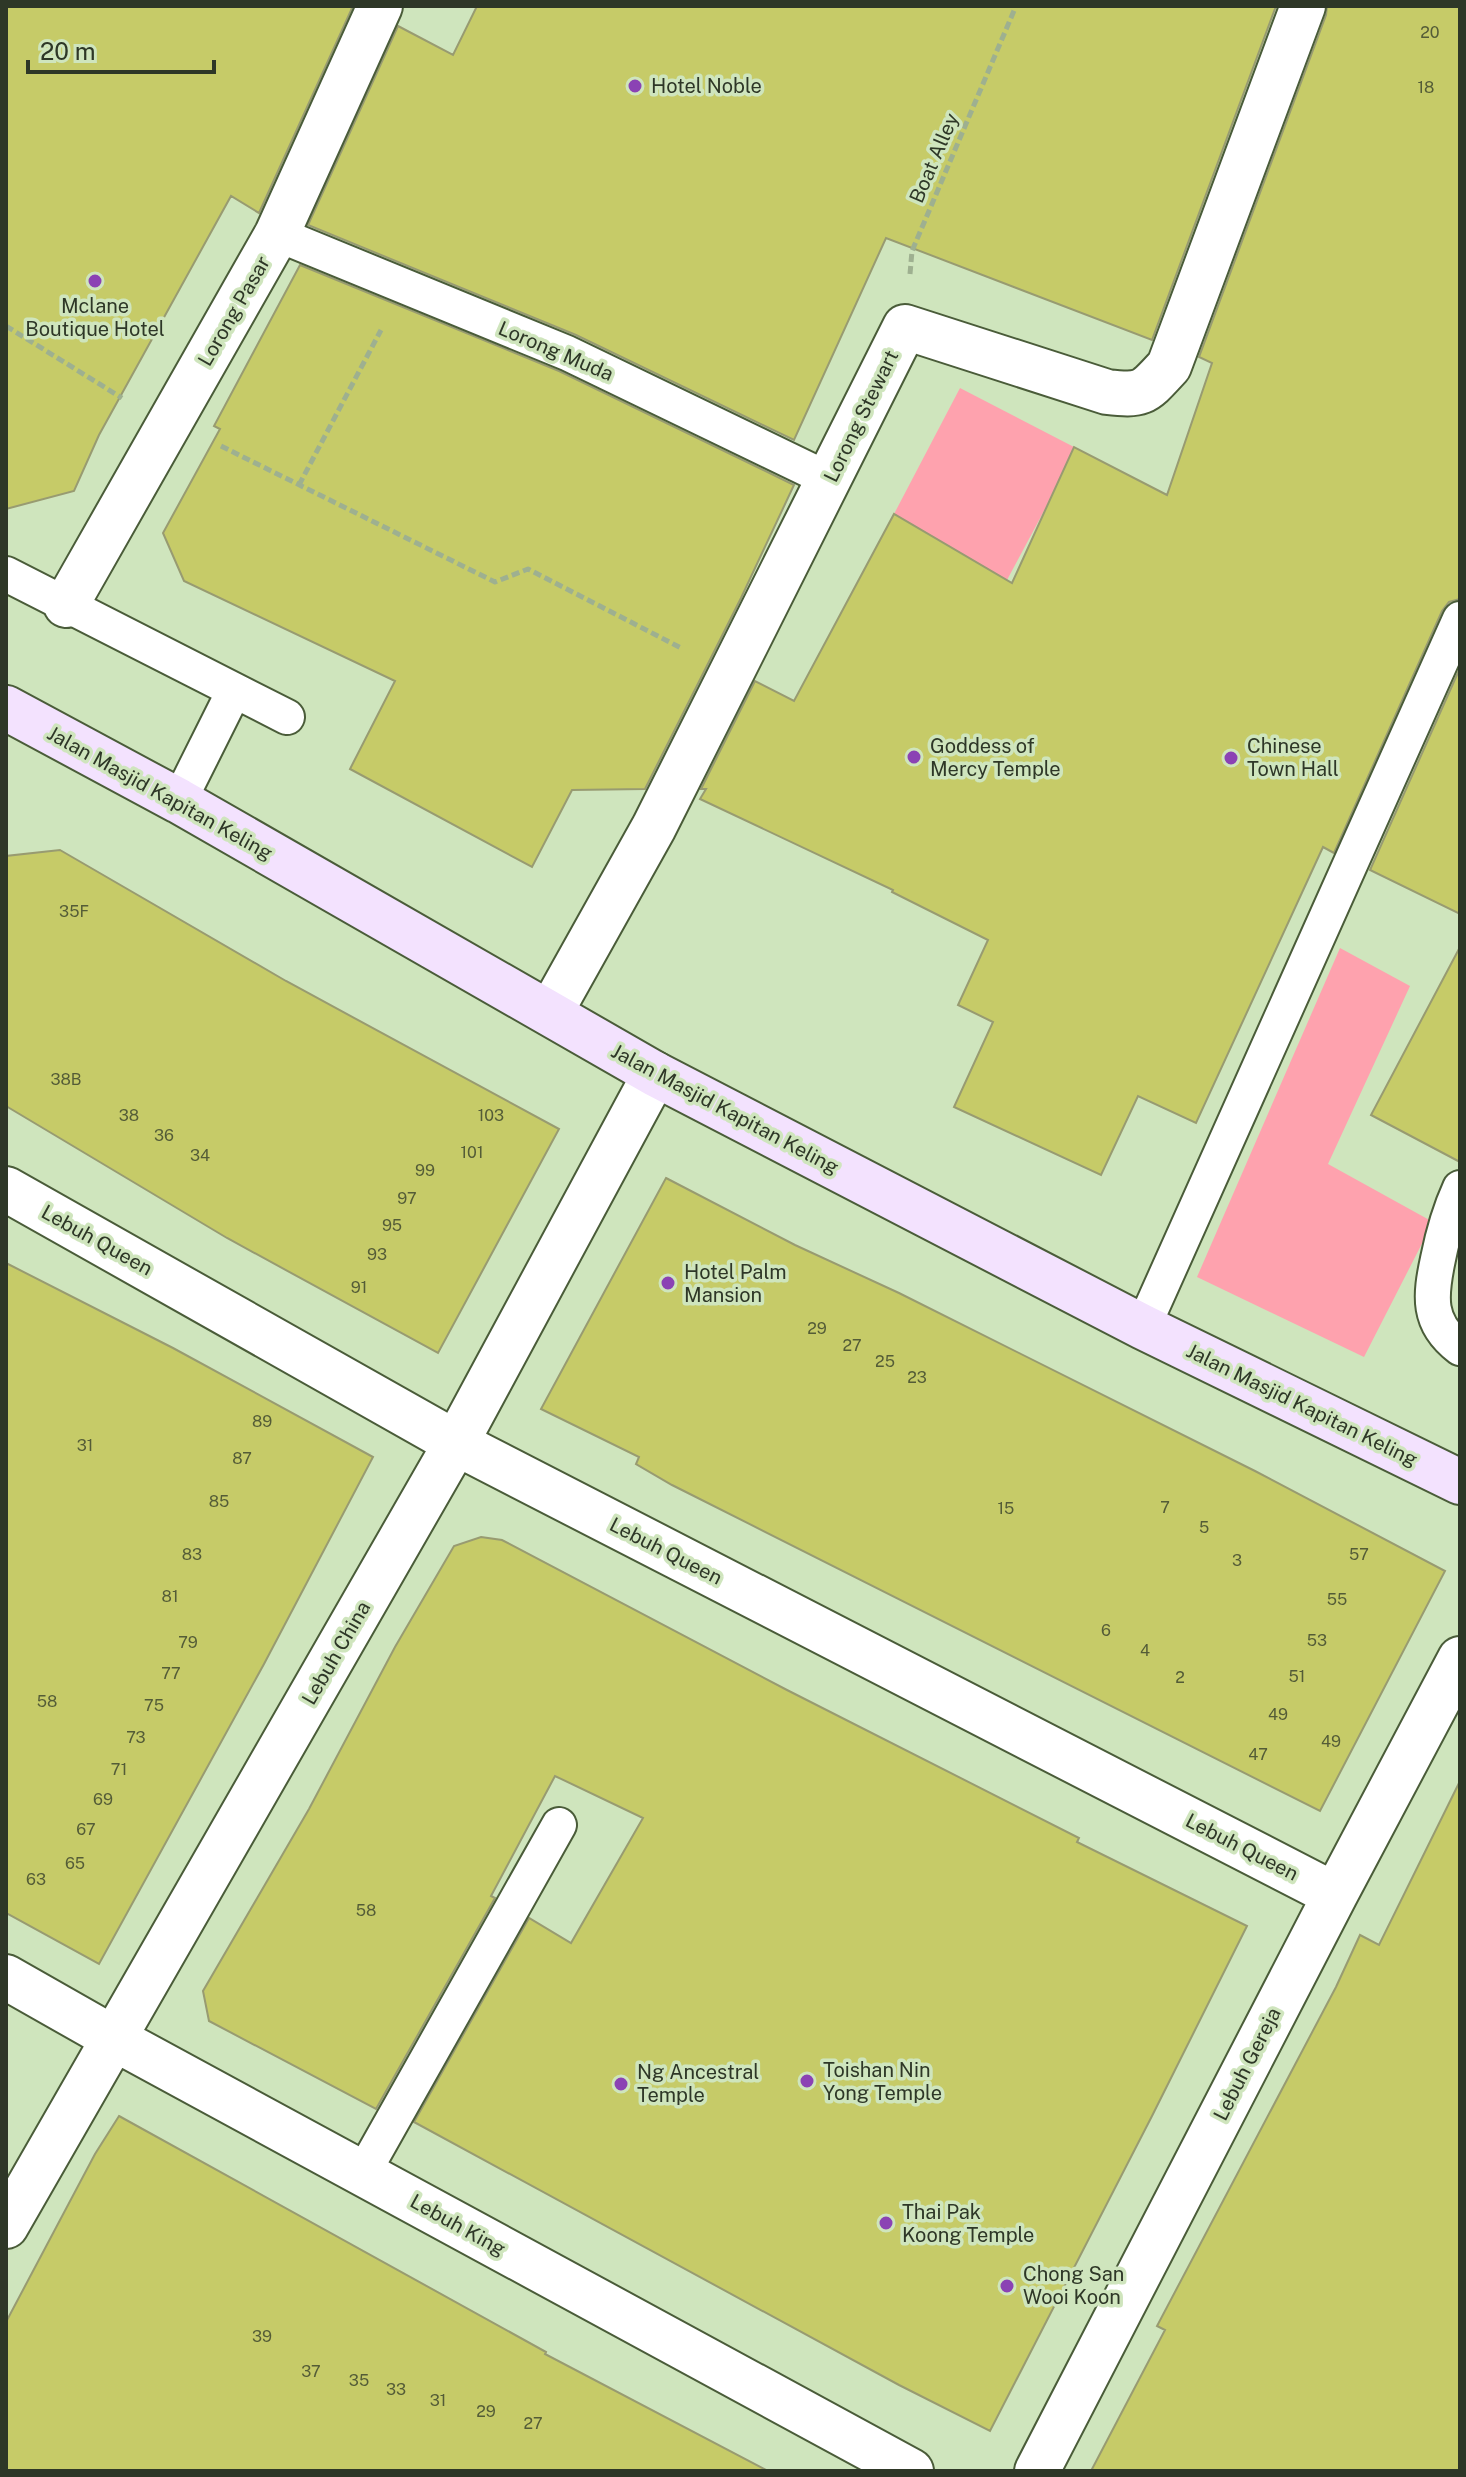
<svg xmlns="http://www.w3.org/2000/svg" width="1466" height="2477" font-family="'Public Sans',sans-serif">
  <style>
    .green { fill: #fea2ae }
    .building { fill: #c6cb68; stroke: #989b71; stroke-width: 2 }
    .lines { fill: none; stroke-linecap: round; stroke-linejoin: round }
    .service-casing { stroke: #4a5c39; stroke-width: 38 }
    .minor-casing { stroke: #4a5c39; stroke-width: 48 }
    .secondary-casing { stroke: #4a5c39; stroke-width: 48 }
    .path { stroke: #9eb090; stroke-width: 5; stroke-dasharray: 8 4; stroke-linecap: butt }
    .service { stroke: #fff; stroke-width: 34 }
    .minor { stroke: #fff; stroke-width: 44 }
    .secondary { stroke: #f3e2fe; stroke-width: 44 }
    .poi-dot { fill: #8b42b4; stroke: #cfe5bd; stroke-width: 3 }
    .labels { text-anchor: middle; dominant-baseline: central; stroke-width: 7; stroke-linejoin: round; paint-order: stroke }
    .number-label { font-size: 16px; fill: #545c37 }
    .poi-label { font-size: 20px; fill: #2e3727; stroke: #cfe5bd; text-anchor: start }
    .street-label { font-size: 20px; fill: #2e3727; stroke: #cfe5bd }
  </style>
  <rect width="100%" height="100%" fill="#cfe5bd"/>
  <path class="green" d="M 960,388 L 1074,447 L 1045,509 L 1007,580 L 894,514 Z
    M 1340,948 L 1410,986 L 1328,1164 L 1433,1222 L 1364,1357 L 1197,1277 Z"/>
  <path class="building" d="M 6,6 L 353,6 L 259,213 L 231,196 L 99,435 L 74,491 L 6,509 Z
    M 477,6 L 1276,6 L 1152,340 L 886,238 L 794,440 L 576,335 L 308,225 L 398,26 L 453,55 Z
    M 1327,6 L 1460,6 L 1460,599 L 1449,602 L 1442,611 L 1334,853 L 1323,847 L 1196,1123 L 1138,1096 L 1101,1175 L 954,1107 L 993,1022 L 958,1005 L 988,940 L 892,892 L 893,890 L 700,799 L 706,789 L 701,789 L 755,681 L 794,701 L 894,514 L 1012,583 L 1074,447 L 1167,495 L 1212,363 L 1199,357 L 1326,15 Z
    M 300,265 L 559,371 L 794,485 L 741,598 L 645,789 L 572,790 L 532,867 L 350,769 L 395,681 L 184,581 L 163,533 L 220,429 L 214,426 Z
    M 1460,668 L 1460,914 L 1370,870 Z
    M 60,850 L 286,981 L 559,1129 L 438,1353 L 227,1238 L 6,1106 L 6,856 Z
    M 1460,947 L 1460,1162 L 1371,1115 Z
    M 666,1178 L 795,1245 L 899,1293 L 1255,1471 L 1445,1571 L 1320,1811 L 672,1485 L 636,1464 L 639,1457 L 541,1409 Z
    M 6,1263 L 173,1348 L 373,1457 L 264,1664 L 99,1964 L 6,1913 Z
    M 481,1537 L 502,1540 L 787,1690 L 1079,1838 L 1077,1842 L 1247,1926 L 1152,2116 L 990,2431 L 899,2385 L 414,2122 L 529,1918 L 571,1943 L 643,1818 L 555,1776 L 491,1896 L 495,1898 L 376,2109 L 209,2021 L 203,1991 L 309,1809 L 395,1647 L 454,1546 Z
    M 1460,1781 L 1460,2471 L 1091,2471 L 1165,2330 L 1157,2326 L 1336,1987 L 1360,1935 L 1379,1945 Z
    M 119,2116 L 546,2352 L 545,2354 L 768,2471 L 6,2471 L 6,2322 L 95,2154 Z"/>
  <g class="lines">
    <defs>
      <path id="service" d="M 277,234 L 567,353 L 830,480
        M 6,574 L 287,717
        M 179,801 L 234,691
        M 1460,1188 C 1449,1212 1443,1234 1438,1259 C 1430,1296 1427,1323 1460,1348
        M 1143,1327 L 1460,619
        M 363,2173 L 559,1825"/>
      <path id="minor" d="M 66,605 L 277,234 L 380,6
        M 550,1013 L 654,827 L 905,327 L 1107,392 C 1144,396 1144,393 1169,366 L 1303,6
        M 6,1189 L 456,1443 L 1335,1895
        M 6,1977 L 115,2039 L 911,2471
        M 6,2226 L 456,1443 L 655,1074
        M 1037,2471 L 1335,1895 L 1460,1659"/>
      <path id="secondary" d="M 6,708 L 179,801 L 655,1074 L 1143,1327 L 1460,1482"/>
    </defs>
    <use href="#service" class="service-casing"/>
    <use href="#minor" class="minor-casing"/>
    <use href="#secondary" class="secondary-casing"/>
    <path class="path" d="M 910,274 L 912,251 L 1016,6
      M 6,326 L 122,398
      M 221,446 L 495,582 L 528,569 L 681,648
      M 299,485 L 381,330"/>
    <use href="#service" class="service"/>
    <use href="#minor" class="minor"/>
    <use href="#secondary" class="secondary"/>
  </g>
  <g class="poi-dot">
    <circle cx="635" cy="86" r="8"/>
    <circle cx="95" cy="281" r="8"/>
    <circle cx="914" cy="757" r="8"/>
    <circle cx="1231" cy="758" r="8"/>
    <circle cx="668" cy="1283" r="8"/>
    <circle cx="807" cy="2081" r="8"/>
    <circle cx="621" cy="2084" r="8"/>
    <circle cx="886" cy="2223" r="8"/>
    <circle cx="1007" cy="2286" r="8"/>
  </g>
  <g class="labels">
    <g class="number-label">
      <text x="1430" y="32">20</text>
      <text x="1426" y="87">18</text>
      <text x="74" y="911">35F</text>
      <text x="66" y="1079">38B</text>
      <text x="129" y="1115">38</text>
      <text x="491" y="1115">103</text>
      <text x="164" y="1135">36</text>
      <text x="472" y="1152">101</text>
      <text x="200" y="1155">34</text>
      <text x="425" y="1170">99</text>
      <text x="407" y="1198">97</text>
      <text x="392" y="1225">95</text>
      <text x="377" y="1254">93</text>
      <text x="359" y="1287">91</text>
      <text x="817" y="1328">29</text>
      <text x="852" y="1345">27</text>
      <text x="885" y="1361">25</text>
      <text x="917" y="1377">23</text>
      <text x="262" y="1421">89</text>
      <text x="85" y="1445">31</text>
      <text x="242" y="1458">87</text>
      <text x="219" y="1501">85</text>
      <text x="1165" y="1507">7</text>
      <text x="1006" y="1508">15</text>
      <text x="1204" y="1527">5</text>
      <text x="192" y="1554">83</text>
      <text x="1359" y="1554">57</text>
      <text x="1237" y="1560">3</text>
      <text x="170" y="1596">81</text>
      <text x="1337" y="1599">55</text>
      <text x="1106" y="1630">6</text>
      <text x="1317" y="1640">53</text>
      <text x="188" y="1642">79</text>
      <text x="1145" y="1650">4</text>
      <text x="171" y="1673">77</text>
      <text x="1297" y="1676">51</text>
      <text x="1180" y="1677">2</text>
      <text x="47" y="1701">58</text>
      <text x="154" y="1705">75</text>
      <text x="1278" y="1714">49</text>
      <text x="136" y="1737">73</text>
      <text x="1331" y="1741">49</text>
      <text x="1258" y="1754">47</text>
      <text x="119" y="1769">71</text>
      <text x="103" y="1799">69</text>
      <text x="86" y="1829">67</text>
      <text x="75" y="1863">65</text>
      <text x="36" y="1879">63</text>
      <text x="366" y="1910">58</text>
      <text x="262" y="2336">39</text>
      <text x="311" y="2371">37</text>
      <text x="359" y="2380">35</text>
      <text x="396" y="2389">33</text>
      <text x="438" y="2400">31</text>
      <text x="486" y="2411">29</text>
      <text x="533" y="2423">27</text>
    </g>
    <g class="poi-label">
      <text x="651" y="86">Hotel Noble</text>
      <text x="95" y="306" text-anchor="middle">Mclane<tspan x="95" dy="23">Boutique Hotel</tspan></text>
      <text x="930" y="746">Goddess of<tspan x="930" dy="23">Mercy Temple</tspan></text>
      <text x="1247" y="746">Chinese<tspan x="1247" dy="23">Town Hall</tspan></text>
      <text x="684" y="1272">Hotel Palm<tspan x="684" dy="23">Mansion</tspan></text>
      <text x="823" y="2070">Toishan Nin<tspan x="823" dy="23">Yong Temple</tspan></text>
      <text x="637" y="2072">Ng Ancestral<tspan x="637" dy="23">Temple</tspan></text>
      <text x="902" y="2212">Thai Pak<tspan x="902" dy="23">Koong Temple</tspan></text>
      <text x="1023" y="2274">Chong San<tspan x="1023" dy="23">Wooi Koon</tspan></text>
    </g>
    <g class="street-label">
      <text transform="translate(934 158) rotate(-67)">Boat Alley</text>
      <text transform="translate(234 311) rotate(-60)">Lorong Pasar</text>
      <text transform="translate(556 351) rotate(23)">Lorong Muda</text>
      <text transform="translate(861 416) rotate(-64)">Lorong Stewart</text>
      <text transform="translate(160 793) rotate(29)">Jalan Masjid Kapitan Keling</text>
      <text transform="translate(725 1109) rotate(28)">Jalan Masjid Kapitan Keling</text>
      <text transform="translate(97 1240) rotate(29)">Lebuh Queen</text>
      <text transform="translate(1302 1405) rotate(26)">Jalan Masjid Kapitan Keling</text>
      <text transform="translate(666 1551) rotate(27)">Lebuh Queen</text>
      <text transform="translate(336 1653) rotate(-60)">Lebuh China</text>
      <text transform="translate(1242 1847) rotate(27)">Lebuh Queen</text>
      <text transform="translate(1247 2064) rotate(-63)">Lebuh Gereja</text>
      <text transform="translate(458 2225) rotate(29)">Lebuh King</text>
    </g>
  </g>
  <rect width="1466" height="2477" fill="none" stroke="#2e3727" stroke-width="16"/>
  <path d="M28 60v12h186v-12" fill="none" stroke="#2e3727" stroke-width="4"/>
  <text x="40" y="60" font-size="24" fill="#2e3727" stroke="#cfe5bd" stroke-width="6" paint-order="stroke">20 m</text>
</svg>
